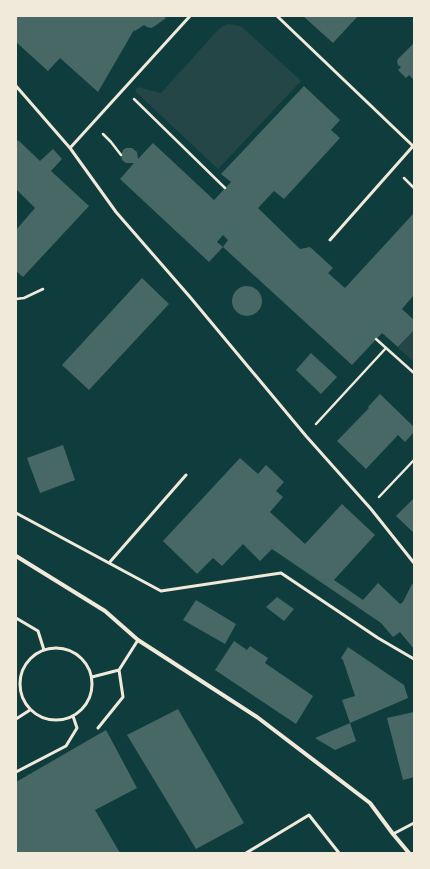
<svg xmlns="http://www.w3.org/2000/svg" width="430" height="869" font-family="'Space Grotesk',sans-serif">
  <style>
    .green { fill: #244646 }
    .building { fill: #486865 }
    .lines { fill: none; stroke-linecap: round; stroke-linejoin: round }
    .path { stroke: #f1e9da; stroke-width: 2.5 }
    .service { stroke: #f1e9da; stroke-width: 3 }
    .minor { stroke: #f1e9da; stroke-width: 4 }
  </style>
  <rect width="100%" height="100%" fill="#0f3d3e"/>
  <path class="green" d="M 228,24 L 235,25 L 242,27 L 301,81 L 218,169 L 135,91 L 138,87 L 161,93 L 217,31 L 223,26 Z
    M 414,330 L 414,362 L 398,348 Z"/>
  <path class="building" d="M 16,16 L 164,16 L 166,18 L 155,26 L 151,28 L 147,27 L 144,25 L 135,31 L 134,30 L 98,92 L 60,58 L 48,71 L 16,42 Z
    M 303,16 L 358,16 L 333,43 Z
    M 414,43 L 414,80 L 409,75 L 406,78 L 398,70 L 401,67 L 398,65 L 397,61 L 398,59 Z
    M 304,86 L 340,120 L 331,130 L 340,138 L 284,199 L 274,191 L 258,208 L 300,249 L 310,247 L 333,268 L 328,273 L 345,288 L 414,213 L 414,295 L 402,309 L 414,320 L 414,330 L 398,347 L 382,333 L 352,365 L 223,247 L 228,240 L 223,235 L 217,242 L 223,247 L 209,262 L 120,179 L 134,163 L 126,163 L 122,160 L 121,155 L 123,150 L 126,148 L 132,148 L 137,152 L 138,159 L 153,143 L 214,200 L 231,182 L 221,174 Z
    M 18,140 L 40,161 L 53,149 L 62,159 L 51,171 L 89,206 L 23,277 L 16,271 L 16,230 L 35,208 L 16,189 L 16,143 Z
    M 142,278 L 169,304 L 89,390 L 62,365 Z
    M232 301a15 15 0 1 1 30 0a15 15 0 1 1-30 0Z
    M 311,353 L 337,377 L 321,394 L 296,370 Z
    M 380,394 L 414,427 L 414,432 L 405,442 L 398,435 L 366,469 L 337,441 L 369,408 L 368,407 Z
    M 63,445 L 75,480 L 40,493 L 27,458 Z
    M 240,458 L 258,474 L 266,465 L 284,482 L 276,491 L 283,497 L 270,512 L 305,544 L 342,504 L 375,535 L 334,580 L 363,600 L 378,583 L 400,604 L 403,602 L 412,584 L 414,585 L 414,649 L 400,632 L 393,637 L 381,623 L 272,549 L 260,561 L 243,544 L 222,566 L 213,558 L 197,574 L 163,541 Z
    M 414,498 L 414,533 L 396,516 Z
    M 277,597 L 294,609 L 284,621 L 266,607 Z
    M 196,600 L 236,624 L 225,644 L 183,620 Z
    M 234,641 L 247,650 L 250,646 L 268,658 L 265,663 L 313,696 L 296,724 L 215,670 Z
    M 348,647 L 404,685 L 408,698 L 350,723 L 342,700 L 355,696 L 343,660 L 341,658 Z
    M 178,709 L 244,823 L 196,849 L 127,735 Z
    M 414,712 L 414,777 L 403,780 L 387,718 Z
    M 350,723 L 356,741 L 335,750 L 315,738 Z
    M 106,730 L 137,788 L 95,810 L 120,853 L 16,853 L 16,782 Z"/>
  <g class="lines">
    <path class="path" d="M 134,99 L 225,188
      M 103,134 L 111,142 L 121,155
      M 404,178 L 414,188
      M 16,299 L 24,298 L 43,289
      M 376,339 L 414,373
      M 316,424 L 386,348
      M 379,497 L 414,460"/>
    <path class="service" d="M 277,16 L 413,146
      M 16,86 L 70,148 L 116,212 L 190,297 L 306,436 L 371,509 L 414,563
      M 70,148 L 190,16
      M 330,240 L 414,145
      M 16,513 L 161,591 L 281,573 L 378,638 L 414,659
      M 109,563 L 186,475
      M 16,618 L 38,631 L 44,650
      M20 684a36 36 0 1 1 72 0a36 36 0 1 1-72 0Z
      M 92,677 L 119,670 L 138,640
      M 16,719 L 30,710
      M 98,728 L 123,697 L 119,670
      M 16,772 L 66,746 L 77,728 L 73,716
      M 393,834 L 414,823
      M 246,853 L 309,815 L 339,853"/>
    <path class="minor" d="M 16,556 L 105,611 L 138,640 L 257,717 L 370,803 L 393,834 L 409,853"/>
  </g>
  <rect width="430" height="869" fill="none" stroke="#f1e9da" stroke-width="34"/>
</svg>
